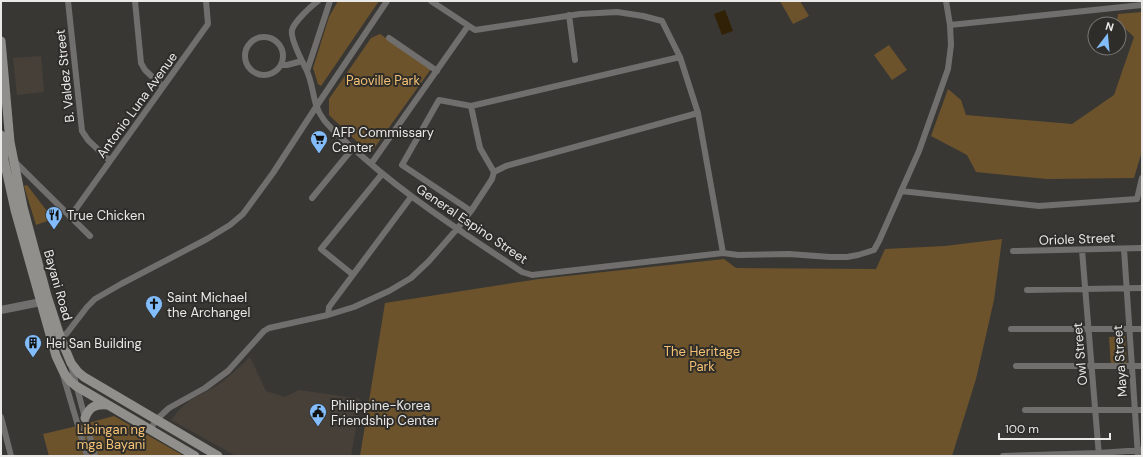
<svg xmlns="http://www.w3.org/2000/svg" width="1143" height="457" font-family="'DM Sans',sans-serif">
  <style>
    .built { fill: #464038 }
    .green { fill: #6c532c }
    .water { fill: #312105 }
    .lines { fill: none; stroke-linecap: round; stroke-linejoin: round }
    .minor { stroke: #716f6e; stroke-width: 6 }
    .tertiary { stroke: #716f6e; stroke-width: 8 }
    .secondary { stroke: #908f8c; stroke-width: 9 }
    .labels { text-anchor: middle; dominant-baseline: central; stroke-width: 4; stroke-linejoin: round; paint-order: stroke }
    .street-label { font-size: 13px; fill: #eae9e7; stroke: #2f2d2a }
    .park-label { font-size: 13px; fill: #f4c174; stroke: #2f2d2a }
    .poi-label { font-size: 13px; fill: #eae9e7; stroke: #2f2d2a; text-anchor: start }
  </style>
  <rect width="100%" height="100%" fill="#393734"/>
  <path class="built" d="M 41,56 L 44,92 L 17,95 L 13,58 Z
    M 250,357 L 266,391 L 285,397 L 299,390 L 361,399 L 351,456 L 236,456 L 171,420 L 179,410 L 189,401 L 218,385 L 233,373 Z"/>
  <path class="green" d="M 338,1 L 379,1 L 321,86 L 318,84 L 313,68 L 329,17 Z
    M 780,1 L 800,1 L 809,16 L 793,24 Z
    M 1142,12 L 1142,151 L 1134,178 L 1047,179 L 976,172 L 967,155 L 931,136 L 948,89 L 961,100 L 966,115 L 1072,124 L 1114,95 L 1134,37 L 1117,21 L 1118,14 Z
    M 380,34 L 431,69 L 370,154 L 329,115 L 329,99 L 371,38 Z
    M 889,45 L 907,70 L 892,80 L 874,55 Z
    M 27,185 L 53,219 L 36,225 L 24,186 Z
    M 1002,239 L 994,300 L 976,379 L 952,456 L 360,456 L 385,303 L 539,279 L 724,259 L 736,268 L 876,269 L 885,249 L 945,246 Z
    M 1125,336 L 1127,367 L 1111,368 L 1109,337 Z
    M 114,416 L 184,456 L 49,456 L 43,434 L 73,427 Z"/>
  <path class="water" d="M 725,10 L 733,31 L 722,35 L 714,14 Z"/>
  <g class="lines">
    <path class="minor" d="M 68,1 L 82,131 L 88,140 L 110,161
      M 135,1 L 141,63 L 145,70 L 163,87
      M 318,1 C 311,6 294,22 292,30 C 290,39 302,61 306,69 C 315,87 311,103 324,120 C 334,133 352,147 364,158 C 413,201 468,236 522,272 L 532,275 L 723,253 L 738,255 L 789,254 L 830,257 L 847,257 L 858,255 L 874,250 L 879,241 L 919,151 L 948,69 L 951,45 L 950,25 L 946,1
      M 431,1 L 475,30 L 580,14 L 617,12 L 643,16 L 662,21 L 680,57 L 698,113 L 723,253
      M 569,15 L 575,60
      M 950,25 L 1142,5
      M245 56a19 19 0 1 1 38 0a19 19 0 1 1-38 0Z
      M 389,38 L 437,71
      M 281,65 L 287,65 L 302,61
      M 307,71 L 330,1
      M 471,106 L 480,148 L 494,172
      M 13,160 L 90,236
      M 371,164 L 468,26
      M 901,191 L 1039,206 L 1137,199 L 1142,178
      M 312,198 L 353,148
      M 471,211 L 402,165 L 439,100 L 471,106 L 680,57
      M 70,217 L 208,24 L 206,1
      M 1124,249 L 1138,456
      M 1082,250 L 1099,456
      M 1013,251 L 1142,248
      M 352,274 L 321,249 L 382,174
      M 1027,290 L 1142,288
      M 328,315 L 329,307 L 411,197
      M 1011,329 L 1142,329
      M 59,339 L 67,333 L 87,307 L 95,299 L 121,284 L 207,239 L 230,225 L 243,214 L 273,173 L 316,107 L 387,1
      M 71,365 L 95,456
      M 1016,366 L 1142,366
      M 63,375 L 87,456
      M 1025,410 L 1142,410
      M 1,417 L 11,456
      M 150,430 L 156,420 L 169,408 L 205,388 L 228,371 L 264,331 L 269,328 L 328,315 L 354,307 L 389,291 L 411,278 L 429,261 L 457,229 L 471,211 L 492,179 L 494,172 L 506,166 L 698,113
      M 1003,456 L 1099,453 L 1142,450"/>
    <path class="tertiary" d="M 1,310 L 41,302"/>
    <path class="secondary" d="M 1,41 L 10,142 L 23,207 L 47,296 L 61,339 L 71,363 L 78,372 L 84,377 L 218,456
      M 1,135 L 4,160 L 15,210 L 56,356 L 64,373 L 70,381 L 76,386 L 195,456
      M 85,418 C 89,407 95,404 107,405"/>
  </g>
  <defs>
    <symbol id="supermarket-pin" viewBox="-11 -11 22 30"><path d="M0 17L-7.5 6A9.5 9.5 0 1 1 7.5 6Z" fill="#82bcfa" stroke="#2f2d2a"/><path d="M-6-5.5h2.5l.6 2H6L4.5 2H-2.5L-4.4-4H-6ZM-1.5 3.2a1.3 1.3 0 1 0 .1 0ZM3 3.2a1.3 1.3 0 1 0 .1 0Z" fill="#111"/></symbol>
    <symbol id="restaurant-pin" viewBox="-11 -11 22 30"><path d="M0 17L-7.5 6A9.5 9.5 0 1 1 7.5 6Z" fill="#82bcfa" stroke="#2f2d2a"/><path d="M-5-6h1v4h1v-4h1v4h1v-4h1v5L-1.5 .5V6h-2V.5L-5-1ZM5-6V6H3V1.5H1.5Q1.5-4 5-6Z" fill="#111"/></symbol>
    <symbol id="church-pin" viewBox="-11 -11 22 30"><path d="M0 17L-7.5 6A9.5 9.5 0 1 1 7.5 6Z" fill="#82bcfa" stroke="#2f2d2a"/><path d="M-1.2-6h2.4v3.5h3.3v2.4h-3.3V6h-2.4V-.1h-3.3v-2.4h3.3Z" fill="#111"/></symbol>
    <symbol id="building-pin" viewBox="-11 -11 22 30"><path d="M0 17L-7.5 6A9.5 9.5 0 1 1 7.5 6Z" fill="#82bcfa" stroke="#2f2d2a"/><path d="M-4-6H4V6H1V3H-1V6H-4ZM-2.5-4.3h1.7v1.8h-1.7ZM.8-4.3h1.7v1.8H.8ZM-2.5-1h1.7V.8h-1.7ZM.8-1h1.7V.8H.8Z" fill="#111"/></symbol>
    <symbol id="civic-pin" viewBox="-11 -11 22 30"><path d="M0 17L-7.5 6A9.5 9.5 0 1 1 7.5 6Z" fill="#82bcfa" stroke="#2f2d2a"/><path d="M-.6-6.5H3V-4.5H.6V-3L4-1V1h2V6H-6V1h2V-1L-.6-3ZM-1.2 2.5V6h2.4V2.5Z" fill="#111"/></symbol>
  </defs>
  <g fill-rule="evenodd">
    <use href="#supermarket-pin" x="309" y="129" width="20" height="27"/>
    <use href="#restaurant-pin" x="44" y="205" width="20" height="27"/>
    <use href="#church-pin" x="144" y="294" width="20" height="27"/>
    <use href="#building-pin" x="23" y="333" width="20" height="27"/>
    <use href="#civic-pin" x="308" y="402" width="20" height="27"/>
  </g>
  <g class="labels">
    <g class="street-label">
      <text transform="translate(65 76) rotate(-96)">B. Valdez Street</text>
      <text transform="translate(137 105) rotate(-54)">Antonio Luna Avenue</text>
      <text transform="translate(472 224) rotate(34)">General Espino Street</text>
      <text transform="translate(1077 239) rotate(-2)">Oriole Street</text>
      <text transform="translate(58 285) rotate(74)">Bayani Road</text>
      <text transform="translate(1080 354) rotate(-95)">Owl Street</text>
      <text transform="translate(1120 361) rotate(-94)">Maya Street</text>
    </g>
    <g class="park-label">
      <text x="383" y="80">Paoville Park</text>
      <text x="702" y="351">The Heritage<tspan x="702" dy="15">Park</tspan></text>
      <text x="111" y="429">Libingan ng<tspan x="111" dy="15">mga Bayani</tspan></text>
    </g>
    <g class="poi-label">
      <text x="332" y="132">AFP Commissary<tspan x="332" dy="15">Center</tspan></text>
      <text x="67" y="215">True Chicken</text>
      <text x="167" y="297">Saint Michael<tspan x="167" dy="15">the Archangel</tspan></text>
      <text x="46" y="343">Hei San Building</text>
      <text x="331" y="405">Philippine-Korea<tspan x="331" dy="15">Friendship Center</tspan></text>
    </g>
  </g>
  <rect width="1143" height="457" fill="none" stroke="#eae9e7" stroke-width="4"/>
  <g transform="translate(1107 36) rotate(16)"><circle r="19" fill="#2f2d2a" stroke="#7a7876"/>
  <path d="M0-3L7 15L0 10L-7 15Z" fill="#82bcfa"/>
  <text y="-6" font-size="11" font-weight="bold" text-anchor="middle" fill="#eae9e7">N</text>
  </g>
  <path d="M999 433v6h111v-6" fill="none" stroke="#eae9e7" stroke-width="2"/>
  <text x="1005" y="433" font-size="12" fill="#eae9e7" stroke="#2f2d2a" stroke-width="3" paint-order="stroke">100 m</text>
</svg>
